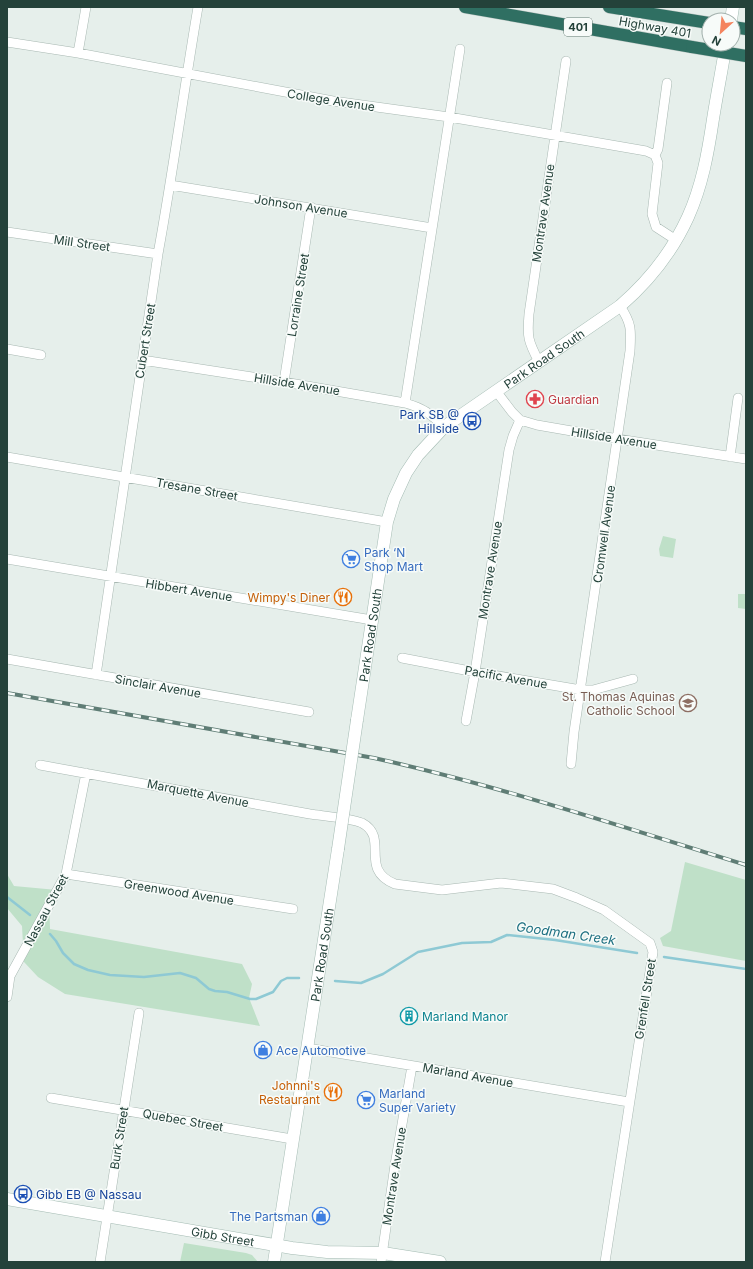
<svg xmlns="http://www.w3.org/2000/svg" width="753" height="1269" font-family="Inter,sans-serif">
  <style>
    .green { fill: #bfe0c8 }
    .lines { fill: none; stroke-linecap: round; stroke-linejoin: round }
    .stream { stroke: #8ec9d4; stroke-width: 2.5 }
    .minor-casing { stroke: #a8b8b2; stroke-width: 10 }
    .secondary-casing { stroke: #a4bbb3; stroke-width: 13 }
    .motorway-casing { stroke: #c2cac8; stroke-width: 13 }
    .minor { stroke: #fff; stroke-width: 9 }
    .secondary { stroke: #fff; stroke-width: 12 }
    .motorway { stroke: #2f6f62; stroke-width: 12 }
    .rail-casing { stroke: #5f7d75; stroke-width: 4 }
    .rail { stroke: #f7fbf9; stroke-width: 2.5; stroke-dasharray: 8; stroke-linecap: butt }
    .secondary-bridge-casing { stroke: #a4bbb3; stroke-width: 13; stroke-linecap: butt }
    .motorway-bridge-casing { stroke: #c2cac8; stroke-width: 13; stroke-linecap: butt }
    .secondary-bridge { stroke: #fff; stroke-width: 12 }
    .motorway-bridge { stroke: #2f6f62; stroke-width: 12 }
    .labels { text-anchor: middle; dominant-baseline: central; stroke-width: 3; stroke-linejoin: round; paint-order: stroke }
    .shield { fill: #f7fbf9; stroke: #637a73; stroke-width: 1 }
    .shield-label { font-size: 11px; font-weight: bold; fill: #24423a }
    .street-label { font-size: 12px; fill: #24423a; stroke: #f7fbf9 }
    .health-label { font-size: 12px; fill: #be3a42; stroke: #f7fbf9; text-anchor: start }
    .transit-label { font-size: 12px; fill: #164399; stroke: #f7fbf9; text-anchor: end }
    .shop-label { font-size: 12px; fill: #366cbe; stroke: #f7fbf9; text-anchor: start }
    .food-label { font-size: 12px; fill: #c56008; stroke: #f7fbf9; text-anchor: end }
    .education-label { font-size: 12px; fill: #785e54; stroke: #f7fbf9; text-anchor: end }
    .culture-label { font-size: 12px; fill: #0d838f; stroke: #f7fbf9; text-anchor: start }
    .water-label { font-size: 13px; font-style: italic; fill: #1c6f80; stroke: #f7fbf9 }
  </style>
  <rect width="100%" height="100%" fill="#e6efeb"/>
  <path class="green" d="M 663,536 L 676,539 L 673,558 L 660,556 L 659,549 Z
    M 738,594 L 746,594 L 746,609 L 738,608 Z
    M 685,862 L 746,880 L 746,961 L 663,946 L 660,938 L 671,931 Z
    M 7,874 L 14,886 L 57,890 L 49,901 L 50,929 L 242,964 L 252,984 L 249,998 L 260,1026 L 65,994 L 38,977 L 24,962 L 22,926 L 7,908 Z
    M 184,1243 L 246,1253 L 252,1255 L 258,1262 L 180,1262 Z"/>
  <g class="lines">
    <path class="stream" d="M 7,897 L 30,915
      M 50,934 L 56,941 L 63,953 L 74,964 L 88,970 L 110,975 L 144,977 L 180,973 L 196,978 L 209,989 L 215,991 L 227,992 L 250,999 L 256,999 L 273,992 L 281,981 L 287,978 L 299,978
      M 664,957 L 746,969
      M 335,981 L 361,983 L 383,974 L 418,952 L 462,943 L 491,942 L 507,935 L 555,940 L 637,953"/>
    <defs>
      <path id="minor" d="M 7,42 L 78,53 L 333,101 L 449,117 L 646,151 L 655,155
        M 78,53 L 86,7
        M 667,83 L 658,149 L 655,155 L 658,163 L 652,214 L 656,227 L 676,240
        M 170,185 L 432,228
        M 7,232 L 158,254
        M 7,349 L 41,355
        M 142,360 L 284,382 L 405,403 C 423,408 431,414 444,427
        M 539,362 C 528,341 527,337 529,314 L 566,61
        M 284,382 L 311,207
        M 496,391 L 512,412 L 520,420 L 537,425 L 618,439 L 746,459
        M 405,403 L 460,49
        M 7,457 L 387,522
        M 730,457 L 738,398
        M 7,559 L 372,620
        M 402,658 L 475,672 L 581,690 L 593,690 L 633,679
        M 7,659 L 309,712
        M 96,675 L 158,254 C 173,172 184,89 198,7
        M 466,721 L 475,672 L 509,450 L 513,436 L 520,420
        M 571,764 L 574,732 L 630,351 C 631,330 632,324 620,306
        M 40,765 L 310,814 C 323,816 350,818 362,823 C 390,838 358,869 395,884 L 442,890 L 501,883 L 553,889 L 577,898 L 604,910 L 650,943 L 653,952 L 651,965 L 605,1262
        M 66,874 L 293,909
        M 7,997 L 10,976 L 66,874 L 86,773
        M 307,1048 L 629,1102
        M 51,1098 L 292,1139
        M 100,1262 L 139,1013
        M 381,1262 L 395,1165 L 412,1066"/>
      <g id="secondary">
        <path d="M 731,20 L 733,7"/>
        <path id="s1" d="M 357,720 L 387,522 L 394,499 L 406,473 L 418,455 L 444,427 L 620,306 C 649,281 672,252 688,217 C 702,186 708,153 713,119 C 717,94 722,69 726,44"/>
        <path id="s2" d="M 7,1199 L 292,1248 L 327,1252 L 383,1253 L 440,1262"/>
        <path id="s3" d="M 274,1262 L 338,849"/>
      </g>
      <path id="motorway" d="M 465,7 L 692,47
        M 609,7 L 709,23
        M 733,27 L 746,29"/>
    </defs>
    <use href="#minor" class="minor-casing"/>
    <use href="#secondary" class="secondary-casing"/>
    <use href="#motorway" class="motorway-casing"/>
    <use href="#minor" class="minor"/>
    <use href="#secondary" class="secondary"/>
    <use href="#motorway" class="motorway"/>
    <defs>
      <path id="rail" d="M 7,693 L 374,758 C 500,786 623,827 746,865"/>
    </defs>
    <use href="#rail" class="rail-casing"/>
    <use href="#rail" class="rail"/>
    <defs>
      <path id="secondary-bridge" d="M 338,849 L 357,720"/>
      <path id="motorway-bridge" d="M 692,47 L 746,56"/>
    </defs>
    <use href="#secondary-bridge" class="secondary-bridge-casing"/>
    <use href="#motorway-bridge" class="motorway-bridge-casing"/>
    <use href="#secondary-bridge" class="secondary-bridge"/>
    <use href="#motorway-bridge" class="motorway-bridge"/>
  </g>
  <defs>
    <symbol id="pharmacy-ring" viewBox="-11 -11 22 22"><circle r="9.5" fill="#f7fbf9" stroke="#e0444e" stroke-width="1.5"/><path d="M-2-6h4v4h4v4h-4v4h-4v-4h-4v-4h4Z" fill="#e0444e"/></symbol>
    <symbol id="bus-ring" viewBox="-11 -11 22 22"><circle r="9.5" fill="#f7fbf9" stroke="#1a4fb4" stroke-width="1.5"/><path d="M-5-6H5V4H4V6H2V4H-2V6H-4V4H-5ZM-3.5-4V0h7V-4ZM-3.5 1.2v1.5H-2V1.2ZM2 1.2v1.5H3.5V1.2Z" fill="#1a4fb4"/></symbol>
    <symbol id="supermarket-ring" viewBox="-11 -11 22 22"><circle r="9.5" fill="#f7fbf9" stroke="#3f7fe0" stroke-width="1.5"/><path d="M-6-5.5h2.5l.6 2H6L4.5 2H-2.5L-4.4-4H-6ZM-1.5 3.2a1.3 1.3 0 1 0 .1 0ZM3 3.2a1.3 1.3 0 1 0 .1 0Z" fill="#3f7fe0"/></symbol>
    <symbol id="restaurant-ring" viewBox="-11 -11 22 22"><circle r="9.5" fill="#f7fbf9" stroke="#e8710a" stroke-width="1.5"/><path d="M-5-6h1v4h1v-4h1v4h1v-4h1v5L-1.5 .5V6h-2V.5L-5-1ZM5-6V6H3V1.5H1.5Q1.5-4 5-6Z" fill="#e8710a"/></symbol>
    <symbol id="school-ring" viewBox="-11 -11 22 22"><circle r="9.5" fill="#f7fbf9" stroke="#8d6e63" stroke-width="1.5"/><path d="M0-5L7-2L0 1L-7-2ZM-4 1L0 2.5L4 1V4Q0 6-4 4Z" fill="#8d6e63"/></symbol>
    <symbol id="building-ring" viewBox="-11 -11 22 22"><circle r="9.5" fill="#f7fbf9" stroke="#0f9aa8" stroke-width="1.5"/><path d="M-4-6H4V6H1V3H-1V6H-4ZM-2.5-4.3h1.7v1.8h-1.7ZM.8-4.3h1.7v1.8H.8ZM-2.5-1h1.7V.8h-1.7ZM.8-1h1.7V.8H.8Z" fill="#0f9aa8"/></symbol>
    <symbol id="shop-ring" viewBox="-11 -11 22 22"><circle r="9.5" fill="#f7fbf9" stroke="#3f7fe0" stroke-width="1.5"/><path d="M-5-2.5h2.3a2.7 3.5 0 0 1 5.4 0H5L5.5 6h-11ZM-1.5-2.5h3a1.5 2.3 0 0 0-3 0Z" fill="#3f7fe0"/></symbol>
  </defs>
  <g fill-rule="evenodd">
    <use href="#pharmacy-ring" x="525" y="389" width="20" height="20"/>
    <use href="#bus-ring" x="462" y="411" width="20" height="20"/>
    <use href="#supermarket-ring" x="341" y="549" width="20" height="20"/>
    <use href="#restaurant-ring" x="333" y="587" width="20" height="20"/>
    <use href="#school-ring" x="678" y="693" width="20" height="20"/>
    <use href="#building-ring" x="399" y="1006" width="20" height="20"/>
    <use href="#shop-ring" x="253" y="1040" width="20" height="20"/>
    <use href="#restaurant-ring" x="323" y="1082" width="20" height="20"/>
    <use href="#supermarket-ring" x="356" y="1090" width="20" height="20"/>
    <use href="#bus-ring" x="13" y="1184" width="20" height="20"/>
    <use href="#shop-ring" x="311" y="1206" width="20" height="20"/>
  </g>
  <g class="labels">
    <rect class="shield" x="564" y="18" width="28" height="18" rx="3"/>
    <g class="shield-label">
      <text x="578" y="27">401</text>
    </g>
    <g class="street-label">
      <text transform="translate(655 27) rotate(10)">Highway 401</text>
      <text transform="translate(331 100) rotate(9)">College Avenue</text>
      <text transform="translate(301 206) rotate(9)">Johnson Avenue</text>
      <text transform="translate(543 213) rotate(-82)">Montrave Avenue</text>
      <text transform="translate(82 243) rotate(8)">Mill Street</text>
      <text transform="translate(298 295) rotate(-81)">Lorraine Street</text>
      <text transform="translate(145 341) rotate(-81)">Cubert Street</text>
      <text stroke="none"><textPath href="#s1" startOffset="434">Park Road South</textPath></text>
      <text transform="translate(297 384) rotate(9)">Hillside Avenue</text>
      <text transform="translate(614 438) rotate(9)">Hillside Avenue</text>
      <text transform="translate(197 489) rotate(10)">Tresane Street</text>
      <text transform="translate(604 534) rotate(-82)">Cromwell Avenue</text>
      <text transform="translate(490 570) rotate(-81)">Montrave Avenue</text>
      <text transform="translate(189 590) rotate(9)">Hibbert Avenue</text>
      <text stroke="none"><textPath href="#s1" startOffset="86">Park Road South</textPath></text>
      <text transform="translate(506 677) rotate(10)">Pacific Avenue</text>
      <text transform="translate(158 686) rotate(10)">Sinclair Avenue</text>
      <text transform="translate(198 793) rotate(11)">Marquette Avenue</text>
      <text transform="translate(179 892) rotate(9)">Greenwood Avenue</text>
      <text transform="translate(46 910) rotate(-62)">Nassau Street</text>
      <text stroke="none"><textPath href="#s3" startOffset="311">Park Road South</textPath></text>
      <text transform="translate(645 999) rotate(-81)">Grenfell Street</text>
      <text transform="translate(468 1075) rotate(10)">Marland Avenue</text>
      <text transform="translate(183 1120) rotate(10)">Quebec Street</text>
      <text transform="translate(119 1138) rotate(-81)">Burk Street</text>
      <text transform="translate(394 1176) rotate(-81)">Montrave Avenue</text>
      <text stroke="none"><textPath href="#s2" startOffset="219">Gibb Street</textPath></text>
    </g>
    <g class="health-label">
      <text x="548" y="399">Guardian</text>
    </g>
    <g class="transit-label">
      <text x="459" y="414">Park SB @<tspan x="459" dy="14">Hillside</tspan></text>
      <text x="36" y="1194" text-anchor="start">Gibb EB @ Nassau</text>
    </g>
    <g class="shop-label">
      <text x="364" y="552">Park ‘N<tspan x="364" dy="14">Shop Mart</tspan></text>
      <text x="276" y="1050">Ace Automotive</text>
      <text x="379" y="1093">Marland<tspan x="379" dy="14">Super Variety</tspan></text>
      <text x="308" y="1216" text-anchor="end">The Partsman</text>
    </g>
    <g class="food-label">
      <text x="330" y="597">Wimpy's Diner</text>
      <text x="320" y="1085">Johnni's<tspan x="320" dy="14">Restaurant</tspan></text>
    </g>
    <g class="education-label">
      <text x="675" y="696">St. Thomas Aquinas<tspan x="675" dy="14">Catholic School</tspan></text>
    </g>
    <g class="culture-label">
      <text x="422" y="1016">Marland Manor</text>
    </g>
    <g class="water-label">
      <text transform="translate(566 933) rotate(8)">Goodman Creek</text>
    </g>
  </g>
  <rect width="753" height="1269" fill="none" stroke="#24423a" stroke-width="16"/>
  <g transform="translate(721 32) rotate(207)"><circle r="19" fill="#f7fbf9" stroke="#a3b1ad"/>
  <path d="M0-3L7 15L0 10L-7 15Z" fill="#f4845f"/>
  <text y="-6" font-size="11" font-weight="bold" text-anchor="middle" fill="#24423a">N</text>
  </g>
</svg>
